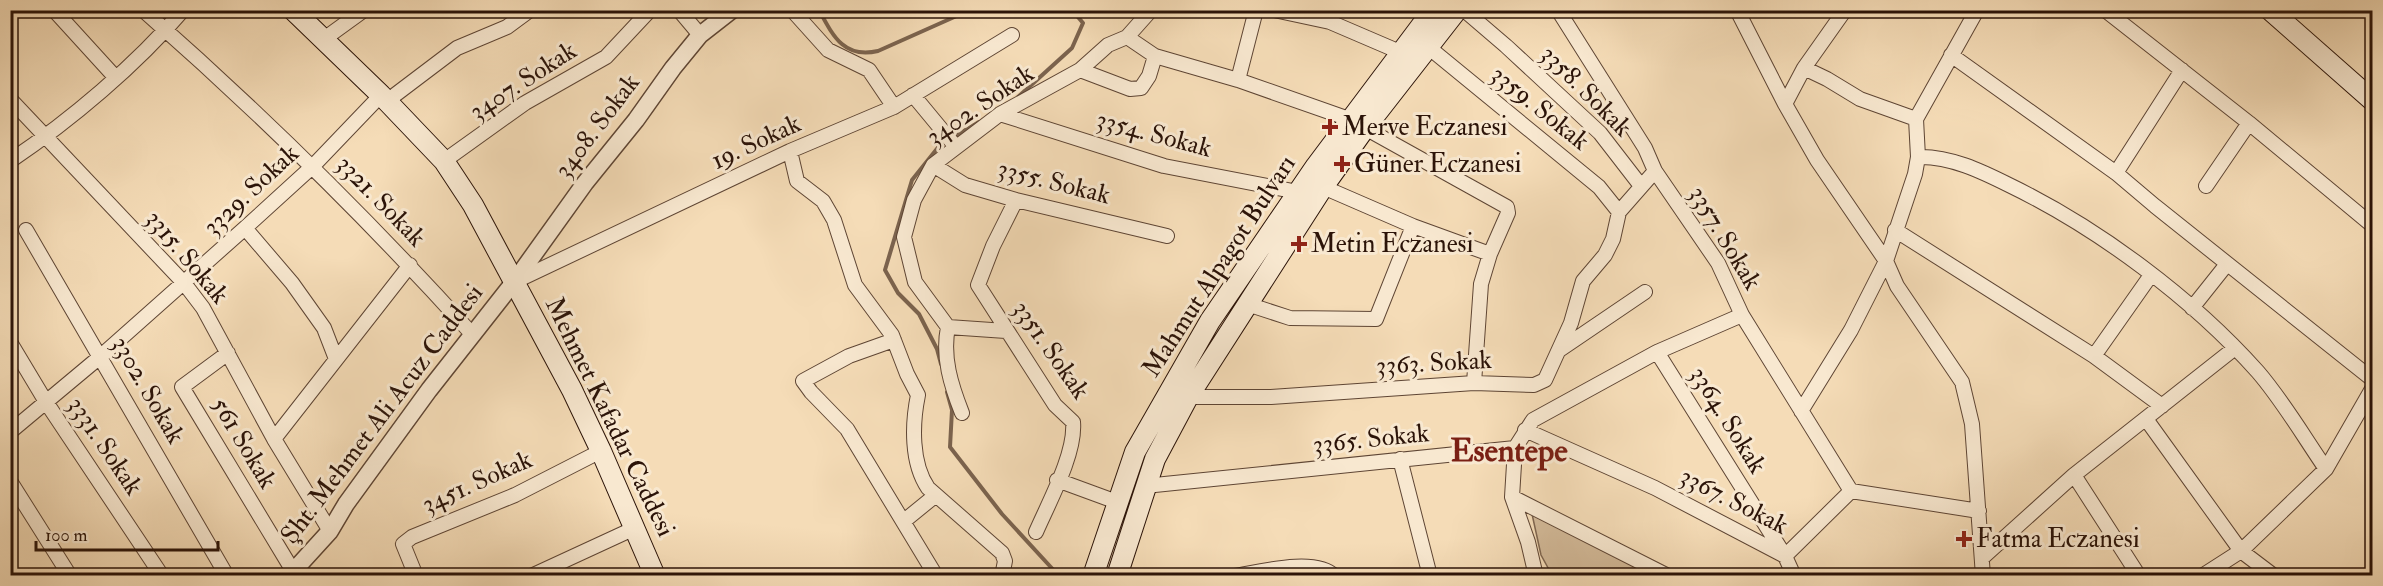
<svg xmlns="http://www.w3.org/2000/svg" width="2383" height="586" font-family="'IM FELL Double Pica',serif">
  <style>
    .park { fill: #d3ba99; stroke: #7f6650; stroke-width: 1.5 }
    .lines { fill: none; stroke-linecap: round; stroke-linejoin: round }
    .stream { stroke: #7b634e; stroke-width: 4 }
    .minor-casing { stroke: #5e4534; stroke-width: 16 }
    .tertiary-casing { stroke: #5e4534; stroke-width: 19 }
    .secondary-casing { stroke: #2b1308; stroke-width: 22 }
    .minor { stroke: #f8e8d0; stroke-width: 14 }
    .tertiary { stroke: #f8e8d0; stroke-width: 16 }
    .secondary { stroke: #f8e8d0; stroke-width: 20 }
    .poi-dot { fill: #8f2418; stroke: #f8e8d0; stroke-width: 2 }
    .labels { text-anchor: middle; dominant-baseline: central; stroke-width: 6; stroke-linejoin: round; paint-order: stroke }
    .street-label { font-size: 26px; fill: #2b1308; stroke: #f8e8d0 }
    .poi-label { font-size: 26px; fill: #2b1308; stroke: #f8e8d0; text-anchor: start }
    .district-label { font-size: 32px; font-weight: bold; fill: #7a1f14; stroke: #f8e8d0 }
  </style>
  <rect width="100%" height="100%" fill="#f5dcb7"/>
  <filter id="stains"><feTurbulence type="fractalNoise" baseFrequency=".00333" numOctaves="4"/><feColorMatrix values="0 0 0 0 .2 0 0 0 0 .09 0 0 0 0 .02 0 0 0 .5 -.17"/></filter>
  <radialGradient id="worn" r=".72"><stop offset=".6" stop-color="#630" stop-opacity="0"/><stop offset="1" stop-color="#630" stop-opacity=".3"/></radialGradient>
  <path class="park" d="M 1532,514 L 1656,575 L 1552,575 L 1541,555 Z"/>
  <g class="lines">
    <path class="stream" d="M 819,10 C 833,36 844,59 878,51 L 970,10
      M 1018,97 L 1072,48 L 1083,23 L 1072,10
      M 952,138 L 979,122
      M 941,364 L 937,349 L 919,314 L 898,293 L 885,270 L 912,180 L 940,145 L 946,142
      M 947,392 L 952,410 L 950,447 L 1002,514 L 1059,576"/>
    <defs>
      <path id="minor" d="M 54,10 L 116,78
        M 143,10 C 259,112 369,220 472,334
        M 679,10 L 700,35
        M 792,10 L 828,50 L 869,70 L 894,107
        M 1274,10 L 1330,22 L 1400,52
        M 1464,10 L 1506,46 L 1600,133 L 1641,186
        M 1558,10 L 1645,148 L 1655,171 L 1718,263 L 1742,315 L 1851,491
        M 1737,10 L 1785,104 L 1804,68 L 1827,79 L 1860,99 L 1916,119
        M 1977,10 L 1916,119 L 1918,157 L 1915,174 L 1886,261 L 1897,286 L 1962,382 L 1972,424 L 1983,576
        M 2105,10 L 2249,123 L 2372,225
        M 1127,37 L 1155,56 L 1238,80 L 1352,120
        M 324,39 L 364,10
        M 1427,46 L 1599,187 L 1619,212
        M 1951,55 L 2116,173 L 2155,206 L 2372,379
        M 1804,68 L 1845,10
        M 1080,70 L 1130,89 L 1141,88 L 1149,76 L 1155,56
        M 1238,80 L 1256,10
        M 913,95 L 956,147
        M 10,99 L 184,283 L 203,308 L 274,439 L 330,531
        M 387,101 L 457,48 L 507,27 L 530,10
        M 1785,104 L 1817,160 L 1886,261 L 1851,330 L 1801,411
        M 1000,114 L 1164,166 L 1298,192
        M 1365,128 L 1507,207 L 1508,213 L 1490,254 L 1481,284 L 1474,383
        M 790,151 L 797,181 L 823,201 L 834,220 L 855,285 L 892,335 L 907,374 L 918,395 C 912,424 911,463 928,488 L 1002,553 L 1005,561 L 1002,576
        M 1918,157 C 1950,156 1981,171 2009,185 C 2098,228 2192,298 2258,372 C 2283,401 2304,437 2326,469
        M 10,161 C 71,120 136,65 183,10
        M 444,161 L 525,103 L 606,57 L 650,10
        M 933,165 L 965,185 L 1016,200 L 1167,236
        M 2116,173 L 2182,70
        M 2206,186 L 2249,123
        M 1323,187 L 1413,226 L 1490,254
        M 1016,200 L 993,246 L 978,285 L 1055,405 L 1073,422 C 1076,453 1049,502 1036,532
        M 245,228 L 292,283 L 324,328 L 336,359
        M 26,230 L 227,576
        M 1895,230 L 2094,356 L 2162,406
        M 514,282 L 790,151 L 894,107 L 1012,35
        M 1247,304 L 1290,318 L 1376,319 L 1413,226
        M 2192,308 L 2227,264
        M 948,327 L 1006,331
        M 894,340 L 849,356 L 803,381 L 811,392 L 847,429 L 936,576
        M 10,342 L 46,402 L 162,576
        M 1561,349 L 1645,292
        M 1657,352 L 1785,556 L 1794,576
        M 228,353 L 182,387 L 293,571
        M 2094,356 L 2151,275
        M 1188,397 L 1271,397 L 1474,383 L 1534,385 L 1545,380 L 1571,323 L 1583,281 L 1605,255 L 1613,239 L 1619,212 L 1655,171
        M 962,413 C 951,385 942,357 948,327 L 915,282 L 904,237 L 914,200 L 933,165 L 1000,114 L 1080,70 L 1108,45 L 1127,37 L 1151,10
        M 2146,419 L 2241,551 L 2274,576
        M 1525,430 L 1655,488 L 1785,556 L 1851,491 L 1979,511
        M 10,432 L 101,356 L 245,228 L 313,166 L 381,95
        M 274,439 L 410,265
        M 1400,459 L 1430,576
        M 2074,475 L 2139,576
        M 1057,480 L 1117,502
        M 10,481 L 70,576
        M 1145,486 L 1515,448
        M 1512,497 L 1668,576
        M 904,521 L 936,495
        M 1982,558 L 2074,475 L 2235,348
        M 416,576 L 403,544 L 412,537 L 515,495 L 601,451
        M 531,576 L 635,528
        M 1235,576 C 1259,572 1316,557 1334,576
        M 1536,576 L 1528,542 L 1512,497 L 1515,448 L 1533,420 L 1657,352 L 1742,315
        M 2202,576 L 2241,551 L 2326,469 L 2372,389"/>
      <path id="tertiary" d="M 289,576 L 330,531 L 346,504 L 429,390 L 514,282 L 585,183 L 636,120 L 673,68 L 700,35 L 732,10"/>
      <path id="secondary" d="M 293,10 L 381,95 L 444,161 L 473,205 L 572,390 L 601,451 L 655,576
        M 2270,10 L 2372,100
        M 1093,576 L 1135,452 L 1210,321 L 1316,166 L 1433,10
        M 1117,576 L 1155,459 L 1188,397 L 1323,187 L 1365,128 L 1457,10"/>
    </defs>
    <use href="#minor" class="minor-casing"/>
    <use href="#tertiary" class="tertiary-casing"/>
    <use href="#secondary" class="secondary-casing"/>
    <use href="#minor" class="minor"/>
    <use href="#tertiary" class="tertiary"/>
    <use href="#secondary" class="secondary"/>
  </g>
  <g class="poi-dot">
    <path d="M1327 118h6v6h6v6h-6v6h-6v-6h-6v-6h6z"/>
    <path d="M1339 155h6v6h6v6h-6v6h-6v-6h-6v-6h6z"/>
    <path d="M1296 235h6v6h6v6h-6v6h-6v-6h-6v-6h6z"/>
    <path d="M1961 530h6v6h6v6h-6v6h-6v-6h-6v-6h6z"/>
  </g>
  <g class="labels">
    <g class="street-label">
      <text transform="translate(523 81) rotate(-33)">3407. Sokak</text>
      <text transform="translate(1586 91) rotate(45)">3358. Sokak</text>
      <text transform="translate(980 105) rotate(-34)">3402. Sokak</text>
      <text transform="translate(1540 108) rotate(39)">3359. Sokak</text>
      <text transform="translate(597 126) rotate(-53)">3408. Sokak</text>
      <text transform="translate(1154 134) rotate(15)">3354. Sokak</text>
      <text transform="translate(756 142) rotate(-25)">19. Sokak</text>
      <text transform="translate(1054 182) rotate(14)">3355. Sokak</text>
      <text transform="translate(251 190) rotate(-43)">3329. Sokak</text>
      <text transform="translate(381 201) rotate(46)">3321. Sokak</text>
      <text transform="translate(1725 238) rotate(59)">3357. Sokak</text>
      <text transform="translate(187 257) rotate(50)">3315. Sokak</text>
      <text transform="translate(1219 266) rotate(-57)">Mahmut Alpagot Bulvarı</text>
      <text transform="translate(1051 350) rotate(55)">3351. Sokak</text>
      <text transform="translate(1434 363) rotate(-3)">3363. Sokak</text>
      <text transform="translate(148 390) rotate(60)">3302. Sokak</text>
      <text transform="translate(382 414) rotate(-53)">Şht. Mehmet Ali Acuz Caddesi</text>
      <text transform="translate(610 417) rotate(64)">Mehmet Kafadar Caddesi</text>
      <text transform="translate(1728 420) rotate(58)">3364. Sokak</text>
      <text transform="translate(1371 439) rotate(-6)">3365. Sokak</text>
      <text transform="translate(244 443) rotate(59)">561 Sokak</text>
      <text transform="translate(105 446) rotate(56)">3331. Sokak</text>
      <text transform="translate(477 482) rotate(-24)">3451. Sokak</text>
      <text transform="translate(1734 501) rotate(27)">3367. Sokak</text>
    </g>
    <g class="poi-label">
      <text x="1342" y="127">Merve Eczanesi</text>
      <text x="1354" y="164">Güner Eczanesi</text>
      <text x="1311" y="244">Metin Eczanesi</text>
      <text x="1976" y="539">Fatma Eczanesi</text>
    </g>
    <g class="district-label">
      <text x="1509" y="451">Esentepe</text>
    </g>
  </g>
  <rect width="2383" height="586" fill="none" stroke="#f5dcb7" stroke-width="36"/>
  <rect x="12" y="12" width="2359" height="562" fill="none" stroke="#2b1308" stroke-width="3"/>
  <rect x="18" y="18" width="2347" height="550" fill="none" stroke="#2b1308" stroke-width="1.5"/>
  <path d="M36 541v9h182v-9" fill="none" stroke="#2b1308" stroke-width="3"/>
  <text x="45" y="541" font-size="18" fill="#2b1308" stroke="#f8e8d0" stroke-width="4.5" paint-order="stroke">100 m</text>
  <rect width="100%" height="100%" filter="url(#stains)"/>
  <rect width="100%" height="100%" fill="url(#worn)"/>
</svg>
